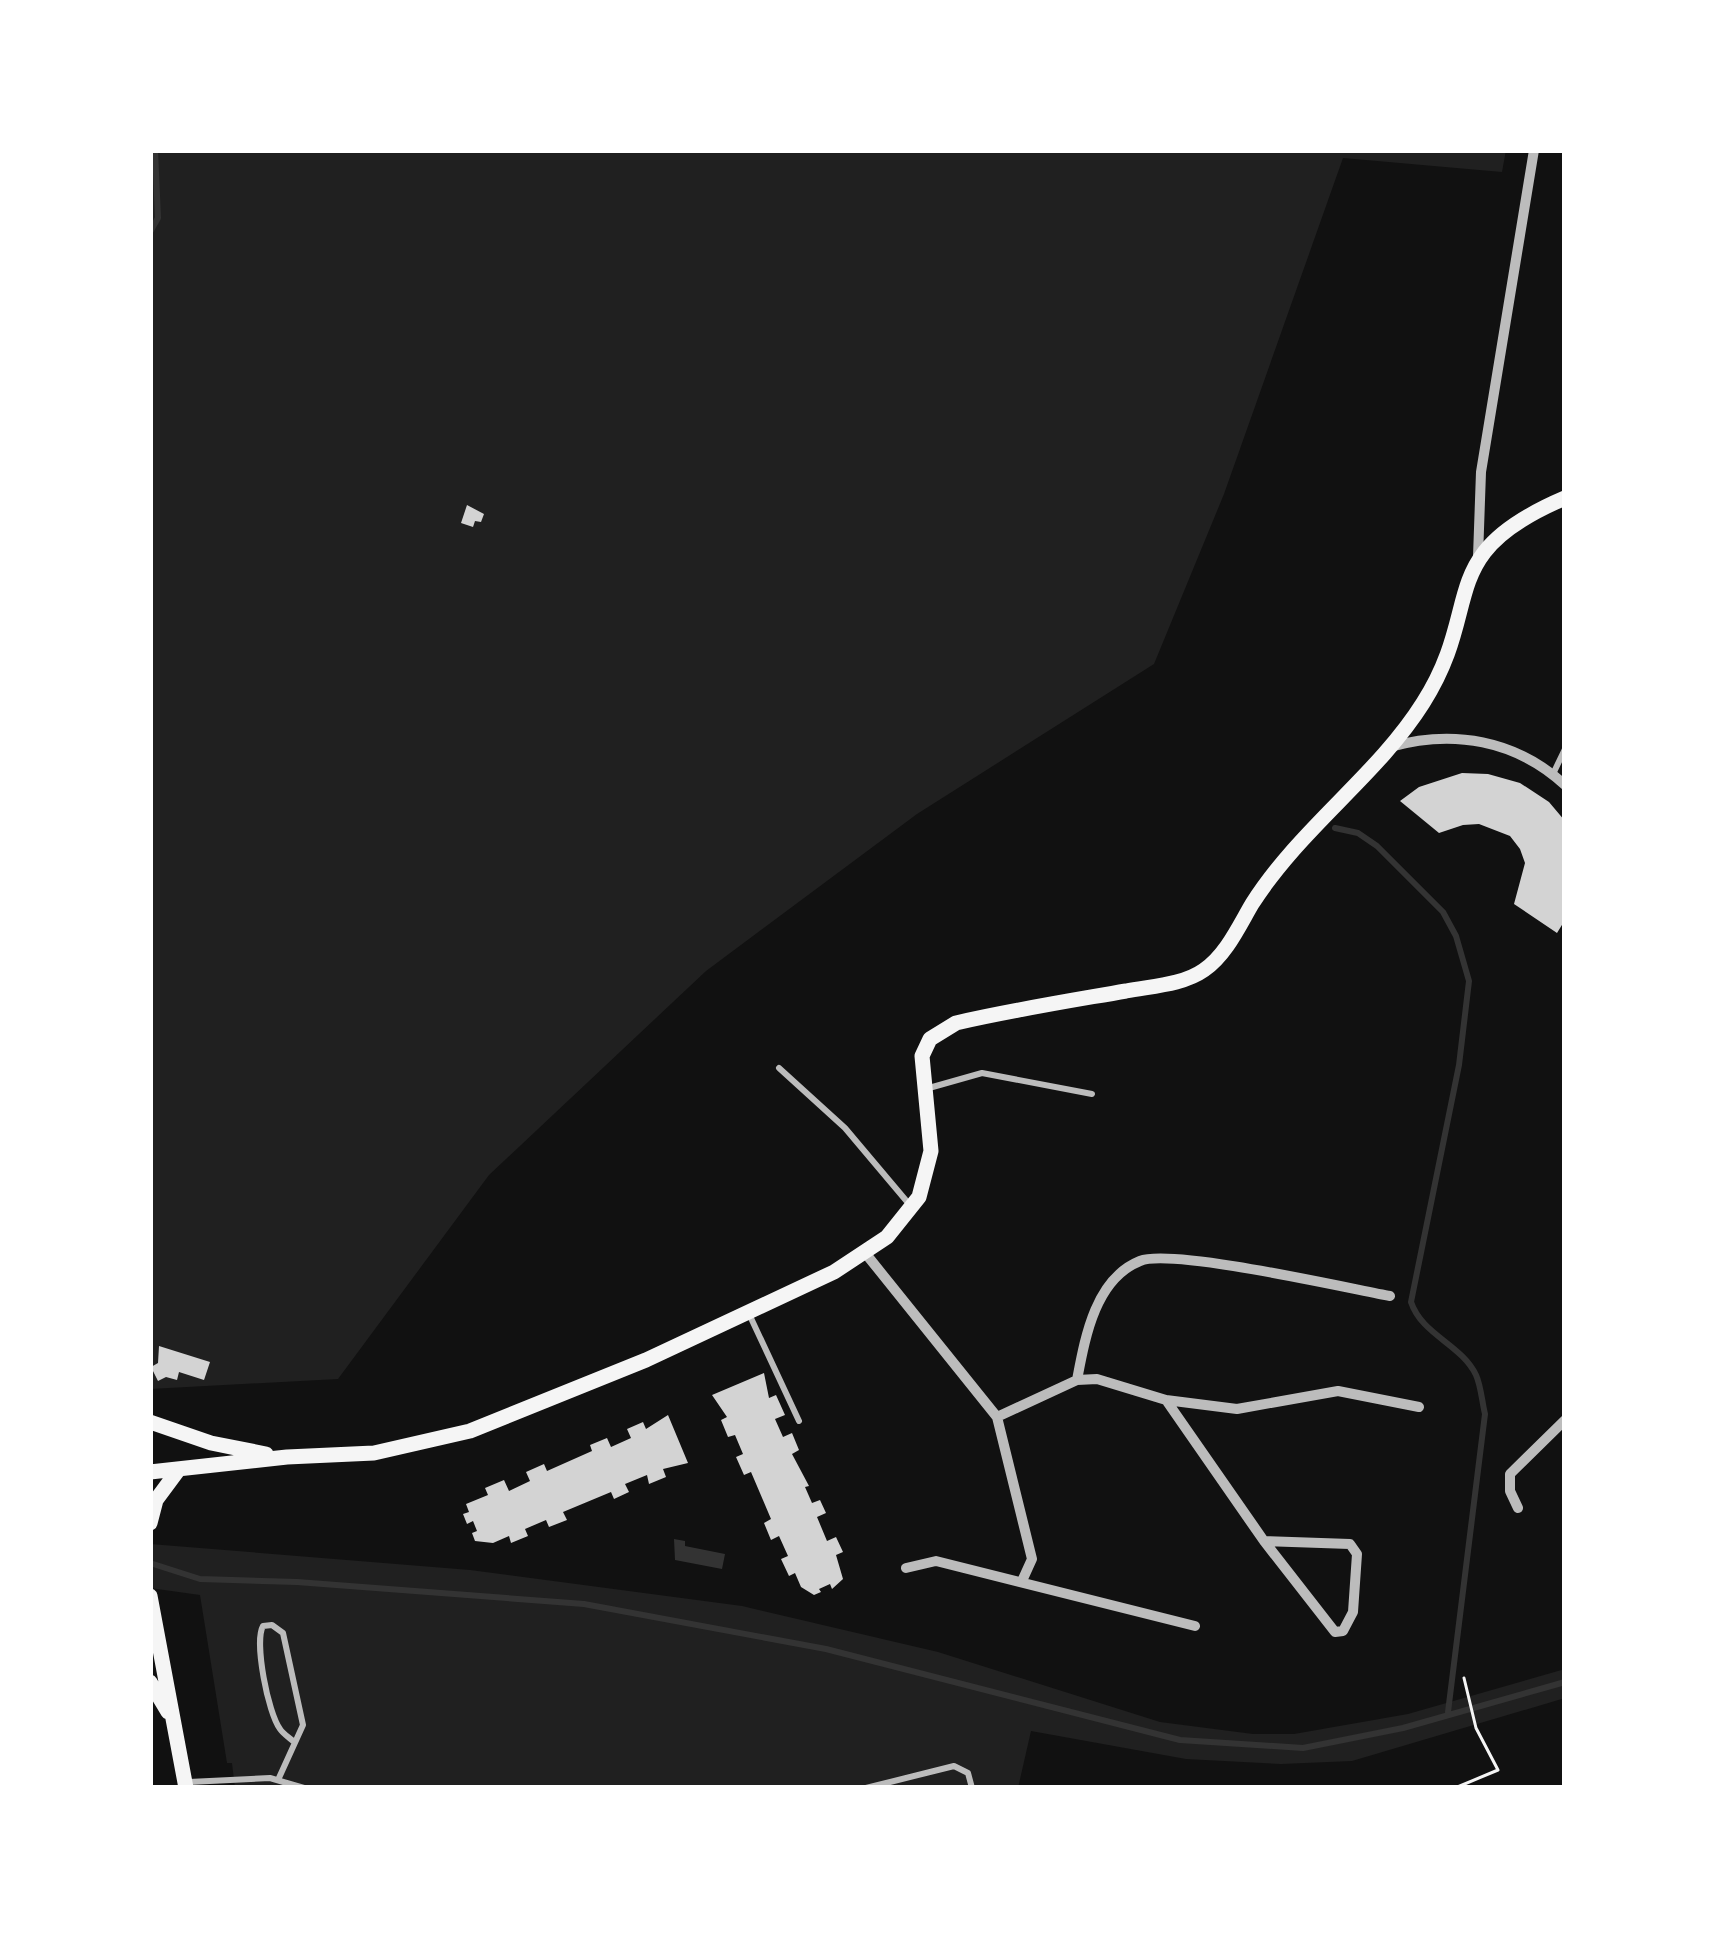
<svg xmlns="http://www.w3.org/2000/svg" width="1715" height="1938" font-family="'Space Grotesk',sans-serif">
  <style>
    .green { fill: #202020 }
    .water { fill: #333 }
    .lines { fill: none; stroke-linecap: round; stroke-linejoin: round }
    .stream { stroke: #333; stroke-width: 6 }
    .building { fill: #d3d3d3 }
    .path { stroke: #f5f5f5; stroke-width: 3 }
    .service { stroke: #bcbcbc; stroke-width: 6 }
    .minor { stroke: #bcbcbc; stroke-width: 10 }
    .secondary { stroke: #f5f5f5; stroke-width: 15 }
  </style>
  <rect width="100%" height="100%" fill="#111"/>
  <path class="green" d="M 150,150 L 1506,150 L 1502,172 L 1343,158 L 1224,494 L 1154,664 L 917,814 L 706,971 L 489,1175 L 338,1379 L 150,1389 Z
    M 150,1544 L 470,1570 L 742,1606 L 938,1652 L 1160,1722 L 1253,1734 L 1294,1734 L 1408,1714 L 1565,1669 L 1565,1698 L 1352,1761 L 1281,1764 L 1186,1759 L 1031,1731 L 1018,1788 L 235,1788 L 232,1763 L 227,1763 L 200,1595 L 150,1588 Z"/>
  <path class="water" d="M 674,1539 L 685,1541 L 685,1546 L 725,1554 L 722,1569 L 675,1560 Z"/>
  <g class="lines">
    <path class="stream" d="M 150,232 L 158,218 L 155,150
      M 1335,828 L 1358,833 L 1377,846 L 1443,912 L 1456,936 L 1469,981 L 1459,1065 L 1411,1302 C 1422,1335 1461,1344 1476,1375 C 1481,1386 1482,1402 1485,1414 L 1448,1712
      M 150,1563 L 200,1579 L 297,1582 L 584,1604 L 826,1649 L 1180,1740 L 1303,1748 L 1403,1728 L 1565,1682"/>
  </g>
  <path class="building" d="M 467,505 L 484,514 L 481,522 L 475,521 L 473,527 L 461,523 Z
    M 1462,773 L 1488,774 L 1520,783 L 1549,802 L 1565,821 L 1565,920 L 1557,933 L 1514,904 L 1525,863 L 1520,849 L 1510,836 L 1479,824 L 1463,825 L 1439,833 L 1400,801 L 1419,787 Z
    M 159,1346 L 210,1362 L 204,1380 L 179,1372 L 177,1380 L 166,1377 L 158,1381 L 151,1367 L 158,1363 Z
    M 764,1373 L 769,1398 L 776,1395 L 785,1415 L 775,1419 L 783,1437 L 792,1433 L 799,1450 L 792,1454 L 809,1486 L 805,1487 L 812,1503 L 820,1500 L 826,1513 L 817,1517 L 827,1541 L 836,1537 L 843,1552 L 836,1555 L 843,1579 L 832,1589 L 830,1584 L 819,1589 L 821,1592 L 814,1595 L 801,1587 L 795,1573 L 789,1576 L 781,1559 L 788,1556 L 779,1536 L 771,1540 L 764,1523 L 771,1519 L 751,1472 L 744,1475 L 736,1457 L 743,1454 L 735,1435 L 728,1437 L 721,1420 L 727,1417 L 712,1395 Z
    M 668,1415 L 688,1463 L 663,1469 L 666,1477 L 649,1484 L 647,1475 L 625,1484 L 629,1492 L 614,1499 L 611,1492 L 563,1512 L 567,1520 L 549,1527 L 546,1520 L 525,1529 L 528,1536 L 511,1543 L 509,1536 L 493,1543 L 475,1541 L 472,1533 L 477,1531 L 473,1521 L 467,1524 L 463,1514 L 469,1512 L 466,1504 L 488,1495 L 485,1488 L 504,1480 L 509,1491 L 530,1481 L 526,1472 L 544,1464 L 547,1471 L 592,1451 L 590,1445 L 607,1438 L 611,1447 L 631,1438 L 627,1429 L 643,1422 L 646,1429 Z"/>
  <g class="lines">
    <path class="path" d="M 1455,1788 L 1498,1770 L 1476,1728 L 1464,1678"/>
    <path class="service" d="M 1553,774 L 1565,749
      M 779,1068 L 845,1128 L 909,1204
      M 929,1088 L 982,1073 L 1092,1094
      M 750,1316 L 799,1421
      M 278,1780 L 303,1725 L 283,1633 L 272,1625 L 263,1626 C 254,1642 268,1713 280,1729 C 282,1733 291,1739 294,1742
      M 189,1782 L 270,1778 L 304,1788
      M 866,1788 L 954,1766 L 968,1773 L 972,1788"/>
    <path class="minor" d="M 1478,557 L 1481,472 L 1534,150
      M 1390,747 C 1453,729 1516,740 1565,785
      M 866,1254 L 997,1417 L 1032,1559 L 1022,1581
      M 1077,1380 C 1085,1338 1095,1279 1140,1261 C 1171,1248 1347,1288 1390,1296
      M 1166,1400 L 1264,1541 L 1335,1632 L 1343,1631 L 1353,1612 L 1357,1554 L 1350,1544 L 1264,1541
      M 997,1417 L 1077,1380 L 1097,1379 L 1166,1400 L 1237,1409 L 1338,1391 L 1419,1407
      M 1518,1508 L 1510,1491 L 1510,1474 L 1565,1420
      M 906,1568 L 936,1561 L 1195,1626"/>
    <path class="secondary" d="M 150,1422 L 211,1443 L 266,1454
      M 150,1472 L 287,1457 L 374,1453 L 470,1431 L 646,1360 L 834,1272 L 887,1237 L 919,1197 L 931,1151 L 922,1056 L 930,1039 L 956,1023 C 1012,1010 1069,1001 1126,991 C 1151,986 1183,985 1204,970 C 1226,955 1239,926 1252,904 C 1301,827 1377,776 1423,703 C 1486,604 1431,555 1565,498
      M 150,1523 L 156,1500 L 179,1469
      M 150,1596 L 186,1788
      M 150,1682 L 168,1712"/>
  </g>
  <rect width="1715" height="1938" fill="none" stroke="#ffffff" stroke-width="306"/>
</svg>
